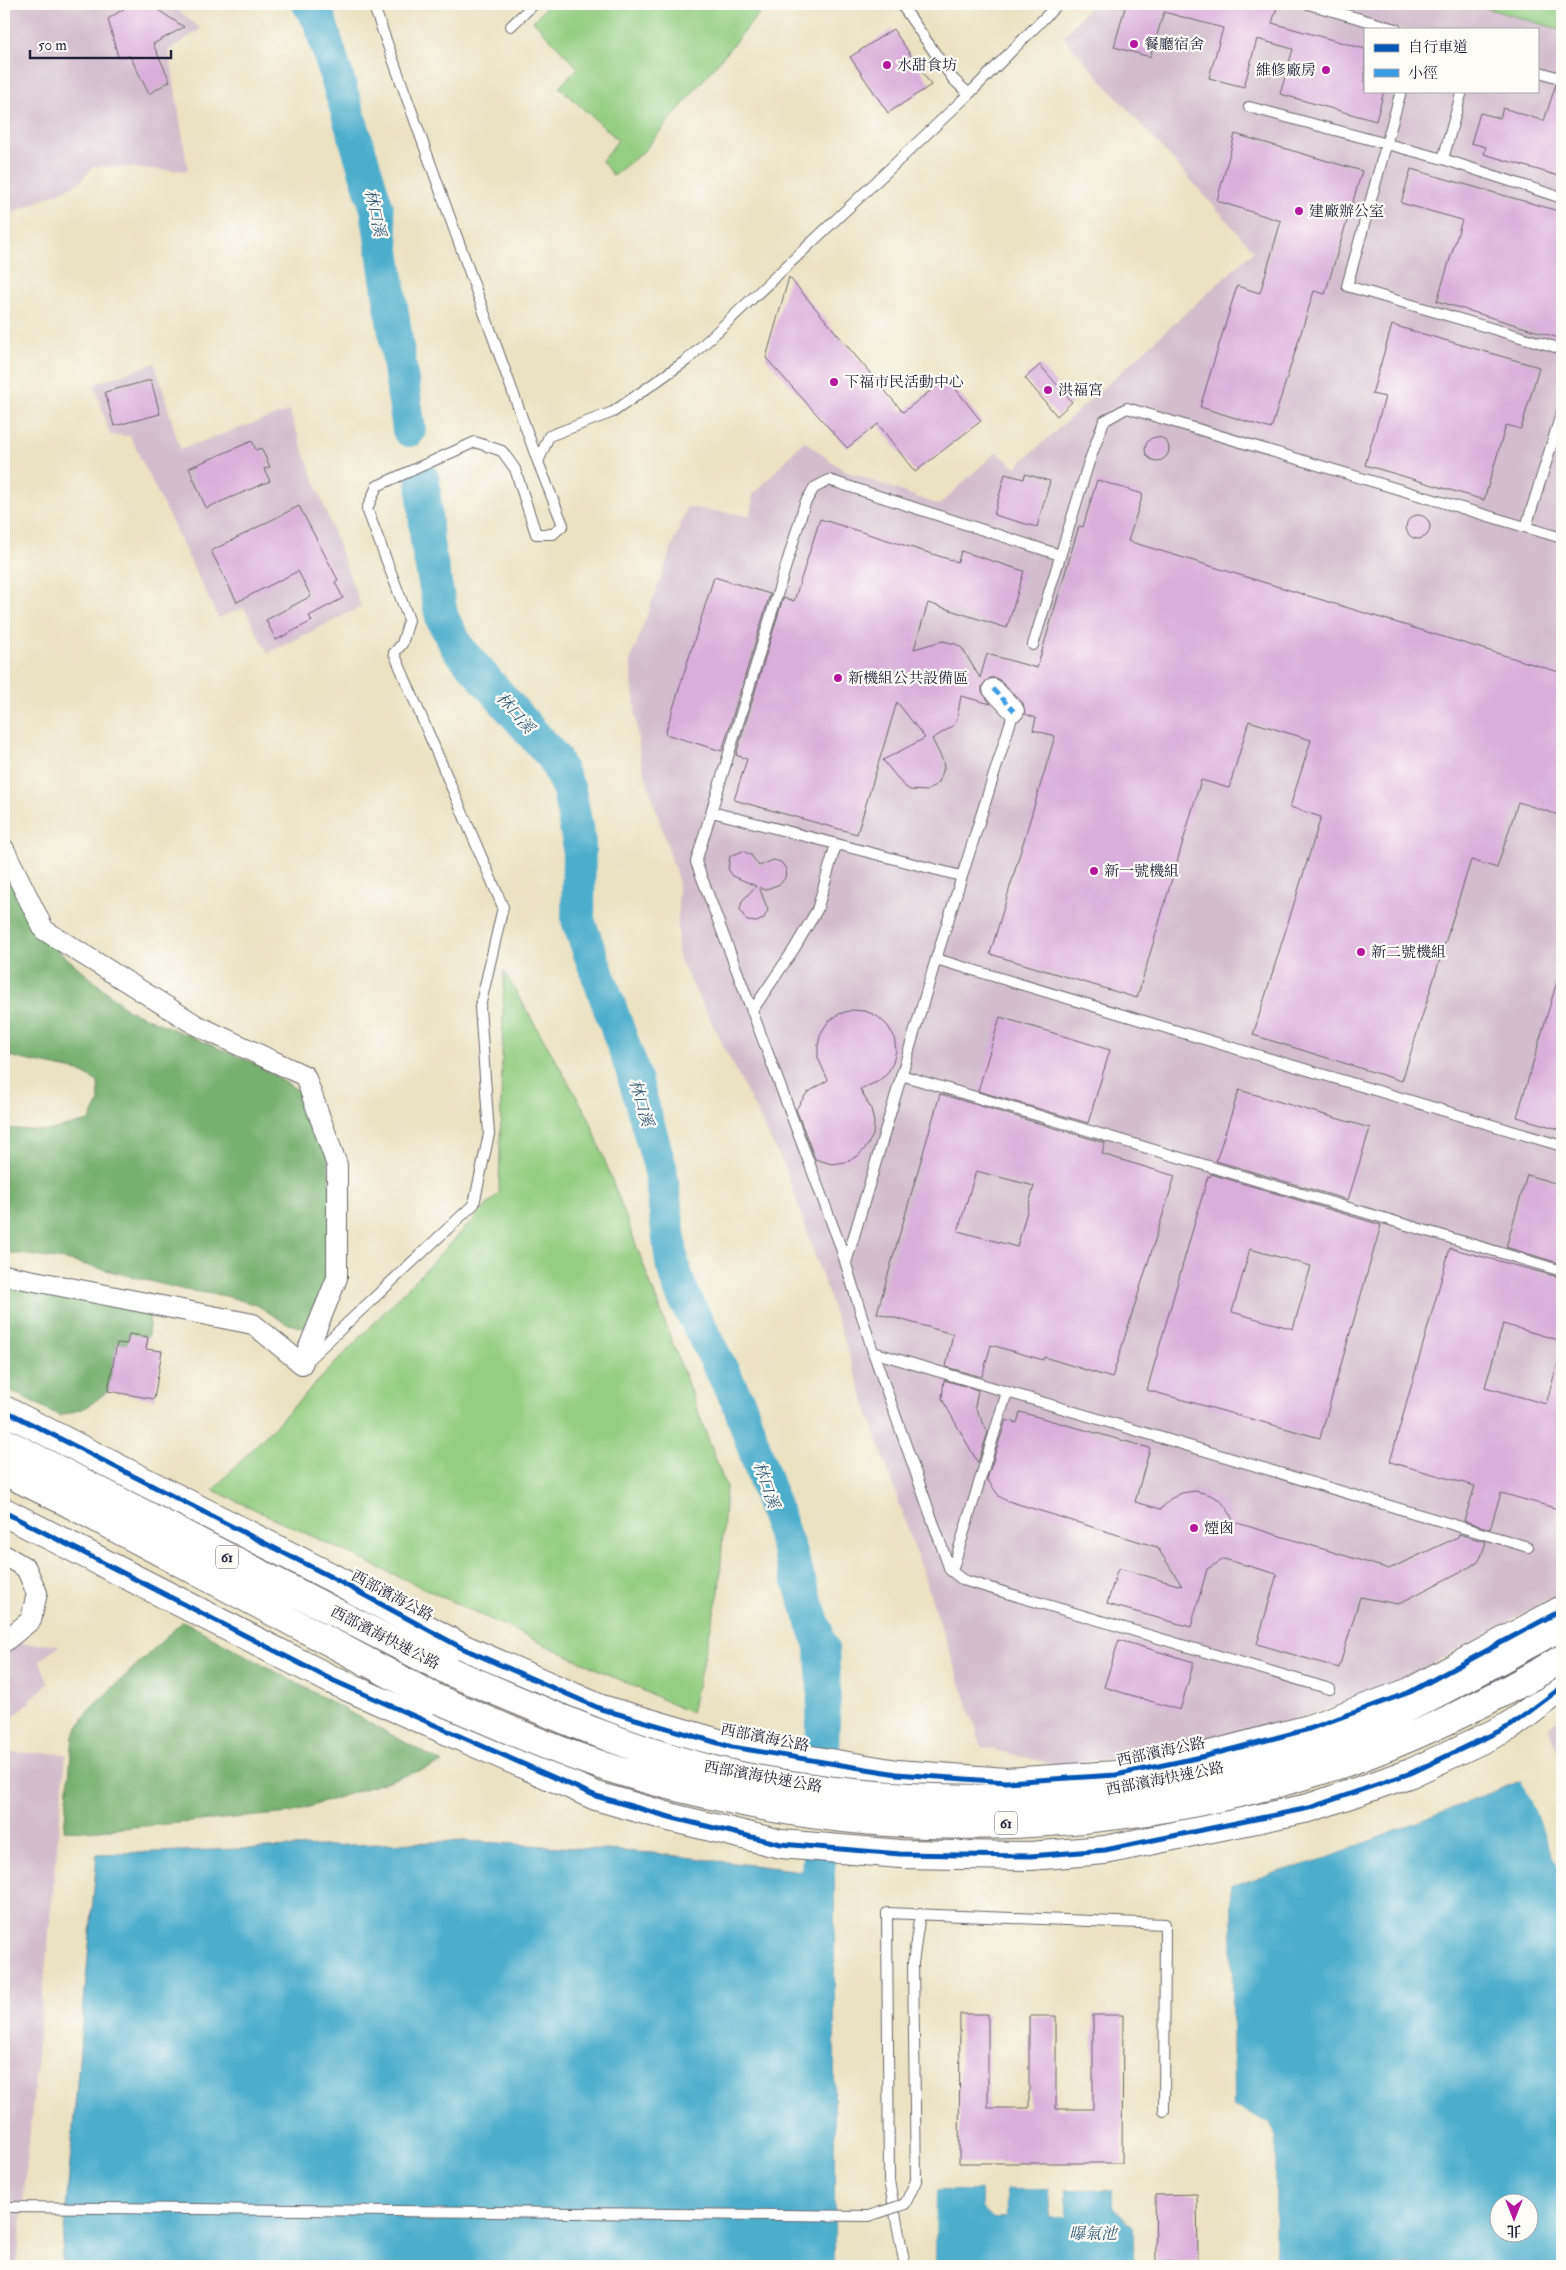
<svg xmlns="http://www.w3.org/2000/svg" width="1566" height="2270" font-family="'IM FELL Double Pica','Noto Serif TC',serif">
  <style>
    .industrial { fill: #d1bdcc; fill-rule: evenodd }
    .green { fill: #94ce82; stroke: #5b785e }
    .forest { fill: #77b170; stroke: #4c6a56 }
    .water { fill: #4daecc; stroke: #386884; fill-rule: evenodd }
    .pier { fill: #ebe2c2 }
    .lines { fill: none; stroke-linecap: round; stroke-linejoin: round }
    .river { stroke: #4daecc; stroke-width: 34 }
    .building { fill: #daaeda; fill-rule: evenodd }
    .service-casing { stroke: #68656a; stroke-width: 12 }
    .minor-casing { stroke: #68656a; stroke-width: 22 }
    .primary-casing { stroke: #68656a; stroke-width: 30 }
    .trunk-casing { stroke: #68656a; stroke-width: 30 }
    .service { stroke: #fff; stroke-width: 10 }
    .minor { stroke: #fff; stroke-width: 20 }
    .primary { stroke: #fff; stroke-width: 28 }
    .trunk { stroke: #fff; stroke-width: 28 }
    .service-bridge-casing { stroke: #68656a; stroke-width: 12; stroke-linecap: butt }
    .trunk-bridge-casing { stroke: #68656a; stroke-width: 30; stroke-linecap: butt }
    .service-bridge { stroke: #fff; stroke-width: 10 }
    .trunk-bridge { stroke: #fff; stroke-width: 28 }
    .quiet { stroke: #3c9ce2; stroke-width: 4; stroke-dasharray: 8 4; stroke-linecap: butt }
    .cycleway-casing { stroke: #fdfcf7; stroke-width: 8 }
    .cycleway { stroke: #0057b8; stroke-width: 5 }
    .poi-dot { fill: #b5179e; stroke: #fdfcf7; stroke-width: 2 }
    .labels { text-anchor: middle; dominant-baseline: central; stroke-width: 4.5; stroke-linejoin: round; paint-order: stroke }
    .shield { fill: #fdfcf7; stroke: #646373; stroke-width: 1 }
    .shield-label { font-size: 14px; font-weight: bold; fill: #22223b }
    .poi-label { font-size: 15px; fill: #22223b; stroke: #fdfcf7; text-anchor: start }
    .street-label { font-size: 15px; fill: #22223b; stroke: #fdfcf7 }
    .water-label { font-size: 16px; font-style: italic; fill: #335a75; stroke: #fdfcf7 }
  </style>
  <rect width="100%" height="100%" fill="#fdfcf7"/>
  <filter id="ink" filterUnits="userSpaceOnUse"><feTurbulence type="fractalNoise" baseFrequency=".02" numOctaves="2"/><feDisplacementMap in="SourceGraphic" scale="10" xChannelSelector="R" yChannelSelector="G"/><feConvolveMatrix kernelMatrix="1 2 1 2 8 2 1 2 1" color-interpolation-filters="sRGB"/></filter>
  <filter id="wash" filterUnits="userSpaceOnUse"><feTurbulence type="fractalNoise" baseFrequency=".0096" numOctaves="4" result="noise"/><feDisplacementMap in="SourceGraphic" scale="20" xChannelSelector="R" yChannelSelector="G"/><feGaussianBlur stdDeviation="1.12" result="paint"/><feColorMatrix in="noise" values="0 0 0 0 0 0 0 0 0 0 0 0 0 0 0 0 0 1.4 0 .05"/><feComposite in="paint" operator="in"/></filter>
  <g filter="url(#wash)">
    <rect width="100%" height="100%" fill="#ebe2c2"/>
    <path class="industrial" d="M 4,4 L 171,4 L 201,29 L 169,50 L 188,171 L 94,166 L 79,183 L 4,217 Z
      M 1092,4 L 1562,4 L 1562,1592 L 1382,1692 L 1205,1747 L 1057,1765 L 982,1747 L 786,1170 L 678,956 L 678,880 L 640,758 L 630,661 L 687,507 L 750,516 L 753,495 L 804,441 L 843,470 L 939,505 L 996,452 L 1016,467 L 1254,251 L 1063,37 ZM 1365,29 L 1537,29 L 1537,91 L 1365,91 Z
      M 155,363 L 180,449 L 289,411 L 361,607 L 268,653 L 244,608 L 218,618 L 130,436 L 110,435 L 94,384 Z
      M 4,1643 L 60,1645 L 40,1661 L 48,1683 L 4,1727 Z
      M 1562,1717 L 1562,1766 L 1549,1726 Z
      M 4,1752 L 66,1754 L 17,2266 L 4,2266 Z"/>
    <path class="green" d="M 549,4 L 767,4 L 643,152 L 613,176 L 602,161 L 618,140 L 559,87 L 578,68 L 533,21 Z
      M 1472,4 L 1562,4 L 1562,30 Z
      M 504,971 L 589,1118 L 726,1487 L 719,1592 L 691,1713 L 213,1490 L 499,1193 Z"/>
    <path class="forest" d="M 4,850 L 40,935 L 128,1010 L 256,1064 L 307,1096 L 326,1143 L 336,1261 L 314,1325 L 304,1328 L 285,1323 L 257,1305 L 226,1296 L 185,1290 L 66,1260 L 4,1252 L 4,1128 L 46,1131 L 89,1121 L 99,1102 L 98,1082 L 79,1071 L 16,1058 L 4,1053 Z
      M 4,1279 L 147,1309 L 150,1315 L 148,1337 L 127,1344 L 117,1343 L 108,1391 L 87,1407 L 60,1416 L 4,1387 Z
      M 183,1621 L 443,1763 L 291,1813 L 88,1831 L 64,1830 L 73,1736 L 88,1711 Z"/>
    <path class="water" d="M 1522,1780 L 1562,1876 L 1562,2266 L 1274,2266 L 1276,2138 L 1268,2123 L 1233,2106 L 1231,1885 L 1329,1857 ZM 1498,2202 L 1528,2202 L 1528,2232 L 1498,2232 Z
      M 466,1841 L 652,1853 L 835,1875 L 835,2266 L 61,2266 L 97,1854 Z
      M 1006,2189 L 1049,2189 L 1050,2217 L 1066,2216 L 1066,2189 L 1113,2189 L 1113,2207 L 1134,2228 L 1134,2266 L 935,2266 L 935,2190 L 982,2190 L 982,2207 L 992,2217 L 1007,2217 Z"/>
    <path class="pier" d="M 1521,1778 L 1524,1779 L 1558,1858 L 1562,1876 L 1521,1780 L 1329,1857 L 1231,1885 L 1233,2106 L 1268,2123 L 1276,2138 L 1274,2266 L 1271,2266 L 1274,2138 L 1266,2125 L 1247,2117 L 1231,2106 L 1229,1884 L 1328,1854 Z
      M 835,1875 L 837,1875 L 837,2266 L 835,2266 Z
      M 1114,2186 L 1116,2206 L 1137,2227 L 1137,2266 L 1134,2266 L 1134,2228 L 1113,2207 L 1113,2189 L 1066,2189 L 1066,2217 L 1050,2217 L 1049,2189 L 1006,2189 L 1007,2217 L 992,2217 L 982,2207 L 982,2190 L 936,2190 L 935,2266 L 933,2266 L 934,2187 L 983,2187 L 985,2206 L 993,2215 L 1004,2215 L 1004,2189 L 1006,2187 L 1051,2187 L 1052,2214 L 1063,2214 L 1065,2187 Z"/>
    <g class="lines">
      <path class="river" d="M 309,4 L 319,19 L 377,209 L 409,430
        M 423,480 L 427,543 L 442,618 L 457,647 L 554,758 L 569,790 L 579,843 L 578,920 L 632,1069 L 660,1167 L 672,1263 L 681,1291 L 740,1406 L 822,1649 L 824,1691 L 822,1750
        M 818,1872 L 819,1858"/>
    </g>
    <g id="blocks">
      <path class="building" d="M 131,4 L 149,4 L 184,27 L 153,44 L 170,81 L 149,94 L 130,56 L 118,57 L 108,19 Z
        M 1126,4 L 1278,4 L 1272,23 L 1365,49 L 1365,91 L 1384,91 L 1376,121 L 1280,94 L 1293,49 L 1257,39 L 1244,87 L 1209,78 L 1223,28 L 1164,12 L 1150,57 L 1114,47 Z
        M 893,29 L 931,85 L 888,113 L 850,57 Z
        M 1556,84 L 1562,86 L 1562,177 L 1484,154 L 1486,147 L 1471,143 L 1480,113 L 1500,118 L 1503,108 L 1544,121 Z
        M 1235,134 L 1362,171 L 1325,294 L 1314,291 L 1271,429 L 1200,407 L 1237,286 L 1260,293 L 1281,221 L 1217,201 Z
        M 1411,169 L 1562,212 L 1562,339 L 1437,301 L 1462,220 L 1401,203 Z
        M 789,277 L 903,412 L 947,378 L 981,421 L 915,472 L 878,424 L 847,448 L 766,358 Z
        M 1392,325 L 1539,367 L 1521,429 L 1506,425 L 1484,500 L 1365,465 L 1385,397 L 1372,394 Z
        M 1040,365 L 1072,402 L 1057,416 L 1025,378 Z
        M 151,380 L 160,414 L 114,426 L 105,392 Z
        M1145 449a12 12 0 1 1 24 0a12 12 0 1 1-24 0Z
        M 252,441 L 256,450 L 261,448 L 270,467 L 264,469 L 270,481 L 206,508 L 189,468 Z
        M 1005,474 L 1024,479 L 1025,474 L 1050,481 L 1037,527 L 994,515 Z
        M 1097,480 L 1143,494 L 1128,541 L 1562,673 L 1562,816 L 1518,802 L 1497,868 L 1471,860 L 1402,1081 L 1253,1035 L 1321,817 L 1290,807 L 1311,740 L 1249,721 L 1229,788 L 1201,780 L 1137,998 L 990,954 L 1055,736 L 1033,730 L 1036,718 L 1025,714 L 1023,703 L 997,678 L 990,678 L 982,686 L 982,692 L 991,704 L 961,696 L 957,719 L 953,726 L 932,739 L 943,761 L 944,768 L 939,782 L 927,791 L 910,790 L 903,785 L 883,760 L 925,738 L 897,702 L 857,834 L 734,800 L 747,759 L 736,755 L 783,598 L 794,601 L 820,519 L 958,562 L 961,551 L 1024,571 L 1007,628 L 928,603 L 914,649 L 942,641 L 956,644 L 962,648 L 980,678 L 987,654 L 1037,668 L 1079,526 L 1083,527 Z
        M 299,506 L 338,580 L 335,582 L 343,598 L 309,616 L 312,621 L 276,640 L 266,620 L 311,596 L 298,571 L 237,602 L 211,551 Z
        M1406 527a12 12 0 1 1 24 0a12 12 0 1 1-24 0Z
        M 714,577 L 770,594 L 722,751 L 665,734 Z
        M 743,851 L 751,855 L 759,866 L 773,860 L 781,862 L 786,869 L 785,878 L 780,884 L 764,890 L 759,887 L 768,910 L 764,918 L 757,922 L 747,921 L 740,910 L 742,901 L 756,886 L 733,876 L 728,869 L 730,856 Z
        M 1558,978 L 1562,979 L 1562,1130 L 1517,1117 Z
        M 852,1010 L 865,1011 L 877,1016 L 887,1025 L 894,1036 L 896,1050 L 893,1063 L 887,1074 L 877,1082 L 860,1089 L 871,1109 L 874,1122 L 873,1135 L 867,1146 L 858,1156 L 845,1162 L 832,1164 L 815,1159 L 796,1109 L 807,1093 L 828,1080 L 818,1058 L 818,1045 L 821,1033 L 828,1022 L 839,1014 Z
        M 1000,1017 L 1110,1050 L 1088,1123 L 978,1091 Z
        M 1239,1090 L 1370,1128 L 1348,1200 L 1216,1161 Z
        M 940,1094 L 1105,1143 L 1102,1154 L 1175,1176 L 1112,1378 L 1044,1357 L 1043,1360 L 991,1345 L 982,1377 L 946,1367 L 953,1334 L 877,1313 ZM 976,1171 L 1034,1186 L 1017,1247 L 958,1231 Z
        M 1211,1174 L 1381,1225 L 1320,1438 L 1147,1390 L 1208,1176 L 1210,1177 ZM 1250,1249 L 1311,1266 L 1293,1329 L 1232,1312 Z
        M 1527,1175 L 1562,1185 L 1562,1264 L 1506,1247 Z
        M 1450,1248 L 1562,1278 L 1562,1341 L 1503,1324 L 1485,1387 L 1546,1404 L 1558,1362 L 1562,1362 L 1562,1510 L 1501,1493 L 1490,1529 L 1464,1521 L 1475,1486 L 1390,1462 Z
        M 129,1334 L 148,1337 L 146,1349 L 162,1351 L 154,1399 L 108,1391 L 117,1343 L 127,1344 Z
        M 944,1380 L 978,1390 L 975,1407 L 988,1432 L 978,1463 L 946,1406 L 942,1399 Z
        M 1020,1412 L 1150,1448 L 1135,1502 L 1161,1509 L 1170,1499 L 1182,1493 L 1195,1491 L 1208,1494 L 1220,1500 L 1228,1510 L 1234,1522 L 1389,1569 L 1458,1537 L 1459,1534 L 1486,1542 L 1481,1557 L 1477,1563 L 1398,1604 L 1360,1597 L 1339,1668 L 1257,1644 L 1277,1574 L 1224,1559 L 1207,1569 L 1191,1627 L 1107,1604 L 1118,1568 L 1182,1586 L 1157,1547 L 1005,1500 L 999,1496 L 987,1479 L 1006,1420 L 1017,1423 Z
        M 1119,1640 L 1194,1662 L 1180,1710 L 1104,1687 Z
        M 960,2014 L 988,2014 L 988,2108 L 1029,2108 L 1029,2016 L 1056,2016 L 1056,2109 L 1093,2109 L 1093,2015 L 1123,2015 L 1122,2163 L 959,2163 Z
        M 1197,2194 L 1198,2261 L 1156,2262 L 1155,2195 Z"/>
    </g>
  </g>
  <g filter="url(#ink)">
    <use href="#blocks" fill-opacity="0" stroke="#68656a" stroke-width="1"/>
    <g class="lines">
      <defs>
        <path id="service" d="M 373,4 L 538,462
          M 1308,4 L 1396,29
          M 511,26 L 534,4
          M 1537,71 L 1562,79
          M 1401,91 L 1347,286 L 1562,349
          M 969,94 L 1058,4
          M 1249,107 L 1443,159 L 1562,198
          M 1443,159 L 1462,91
          M 1526,527 L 1562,411
          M 1060,555 L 829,480 L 814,488 L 805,503 L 696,862 L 840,1245 L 873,1352 L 950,1570 L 963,1580 L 1330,1689
          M 1033,645 L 1088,465 L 1104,421 L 1127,408 L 1562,538
          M 1014,711 L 936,959 L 1562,1146
          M 712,812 L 961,876
          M 752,1011 L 794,949 L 817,910 L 836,844
          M 901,1075 L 1562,1271
          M 846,1263 L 936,959
          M 873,1352 L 1528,1547
          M 310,1358 L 474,1204 L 489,1134 L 480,1007 L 503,907 L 394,653 L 402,644 L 409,620 L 367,509 L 377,486 L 475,442 L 502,451 L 515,469 L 536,534 L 553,534 L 563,525 L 538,462 L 549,436 L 613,412 L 687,360 L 969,94 L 953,79 L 901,4
          M 952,1571 L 1007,1392
          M 913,1963 L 920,1913
          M 905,2266 L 889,2181 L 887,1913 L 1165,1924 L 1164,2111"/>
        <path id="minor" d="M 993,689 L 1014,711
          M 4,849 L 44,930 L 196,1025 L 305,1076 L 337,1165 L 337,1278 L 302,1364 L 253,1324 L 4,1275
          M 4,1555 L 26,1568 L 37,1593 L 31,1620 L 4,1642"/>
        <path id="primary" d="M 4,1410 L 329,1576 L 462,1648 L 601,1709 L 732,1747 L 897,1774 L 1006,1782 L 1116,1775 L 1206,1756 L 1309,1729 L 1410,1692 L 1562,1610
          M 4,1512 L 332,1680 L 596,1796 L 673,1818 L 781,1844 L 900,1854 L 1030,1856 L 1105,1850 L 1309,1808 L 1411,1773 L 1510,1726 L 1562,1687"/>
        <path id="trunk" d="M 4,1442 L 451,1672
          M 4,1471 L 65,1501 L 439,1700"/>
      </defs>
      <use href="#service" class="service-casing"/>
      <use href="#minor" class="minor-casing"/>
      <use href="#primary" class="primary-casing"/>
      <use href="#trunk" class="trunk-casing"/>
      <use href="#service" class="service"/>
      <use href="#minor" class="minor"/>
      <use href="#primary" class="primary"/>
      <use href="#trunk" class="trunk"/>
      <defs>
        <path id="service-bridge" d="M 10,2207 L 869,2216 L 905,2204 L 916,2181 L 913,1963"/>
        <path id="trunk-bridge" d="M 451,1672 C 537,1708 623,1748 714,1770 C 839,1800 988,1806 1115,1790 C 1163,1784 1211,1772 1258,1760 C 1279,1754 1300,1750 1320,1743 C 1405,1715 1483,1668 1562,1626
          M 439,1700 C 488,1720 536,1743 586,1760 C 626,1774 669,1786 711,1795 C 911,1843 1126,1832 1322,1770 C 1406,1744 1487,1703 1562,1659"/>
      </defs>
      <use href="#service-bridge" class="service-bridge-casing"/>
      <use href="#trunk-bridge" class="trunk-bridge-casing"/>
      <use href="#service-bridge" class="service-bridge"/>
      <use href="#trunk-bridge" class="trunk-bridge"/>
      <path class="quiet" d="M 993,689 L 1014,711"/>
      <defs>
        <path id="cycleway" d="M 4,1410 L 329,1576 L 462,1648 L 601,1709 L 732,1747 L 897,1774 L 1006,1782 L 1116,1775 L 1206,1756 L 1309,1729 L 1410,1692 L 1562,1610
          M 4,1512 L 332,1680 L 596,1796 L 673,1818 L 781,1844 L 900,1854 L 1030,1856 L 1105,1850 L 1309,1808 L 1411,1773 L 1510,1726 L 1562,1687"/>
      </defs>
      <use href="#cycleway" class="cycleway-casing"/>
      <use href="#cycleway" class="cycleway"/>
    </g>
  </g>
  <g class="poi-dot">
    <circle cx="1134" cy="44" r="5"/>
    <circle cx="887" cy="65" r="5"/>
    <circle cx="1326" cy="70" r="5"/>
    <circle cx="1299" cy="211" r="5"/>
    <circle cx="834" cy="382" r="5"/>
    <circle cx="1048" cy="390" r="5"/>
    <circle cx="838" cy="678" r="5"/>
    <circle cx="1094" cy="871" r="5"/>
    <circle cx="1361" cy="952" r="5"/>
    <circle cx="1194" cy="1528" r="5"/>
  </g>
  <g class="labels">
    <g class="shield">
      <rect x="216" y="1545.5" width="22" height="23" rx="4"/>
      <rect x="995" y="1811.5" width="22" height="23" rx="4"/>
    </g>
    <g class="shield-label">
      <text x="227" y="1557">61</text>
      <text x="1006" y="1823">61</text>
    </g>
    <g class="poi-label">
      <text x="1144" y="44">餐廳宿舍</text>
      <text x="897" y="65">水甜食坊</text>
      <text x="1316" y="70" text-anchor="end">維修廠房</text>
      <text x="1309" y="211">建廠辦公室</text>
      <text x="844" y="382">下福市民活動中心</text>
      <text x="1058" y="390">洪福宮</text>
      <text x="848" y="678">新機組公共設備區</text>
      <text x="1104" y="871">新一號機組</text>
      <text x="1371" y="952">新二號機組</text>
      <text x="1204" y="1528">煙囪</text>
    </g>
    <g class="street-label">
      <text transform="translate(392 1596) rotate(28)">西部濱海公路</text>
      <text transform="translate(385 1638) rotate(27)">西部濱海快速公路</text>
      <text transform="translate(765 1738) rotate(11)">西部濱海公路</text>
      <text transform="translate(1161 1752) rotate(-12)">西部濱海公路</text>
      <text transform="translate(763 1777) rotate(10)">西部濱海快速公路</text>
      <text transform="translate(1165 1779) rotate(-11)">西部濱海快速公路</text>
    </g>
    <g class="water-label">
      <text transform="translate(375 213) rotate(78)">林口溪</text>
      <text transform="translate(515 713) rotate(49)">林口溪</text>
      <text transform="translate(641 1103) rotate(74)">林口溪</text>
      <text transform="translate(766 1485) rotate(71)">林口溪</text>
      <text x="1093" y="2234">曝氣池</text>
    </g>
  </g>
  <rect width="1566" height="2270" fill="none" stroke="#fdfcf7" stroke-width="20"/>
  <rect x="1364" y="28" width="175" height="65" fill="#fdfcf7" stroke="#a5a5ac"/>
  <rect x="1374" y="44" width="25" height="8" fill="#0057b8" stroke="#a5a5ac"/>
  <text x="1408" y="52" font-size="15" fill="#22223b">自行車道</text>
  <rect x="1374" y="69" width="25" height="8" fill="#3c9ce2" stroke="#a5a5ac"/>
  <text x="1408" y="78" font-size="15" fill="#22223b">小徑</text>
  <g transform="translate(1514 2218) rotate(180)"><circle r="24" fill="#fdfcf7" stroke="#a5a5ac"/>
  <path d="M0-4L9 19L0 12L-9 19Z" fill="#b5179e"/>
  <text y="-8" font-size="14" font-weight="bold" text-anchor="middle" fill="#22223b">北</text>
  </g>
  <path d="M30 50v8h141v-8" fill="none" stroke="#22223b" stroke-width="2.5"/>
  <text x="38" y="50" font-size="15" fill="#22223b" stroke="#fdfcf7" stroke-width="4" paint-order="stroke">50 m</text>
</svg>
